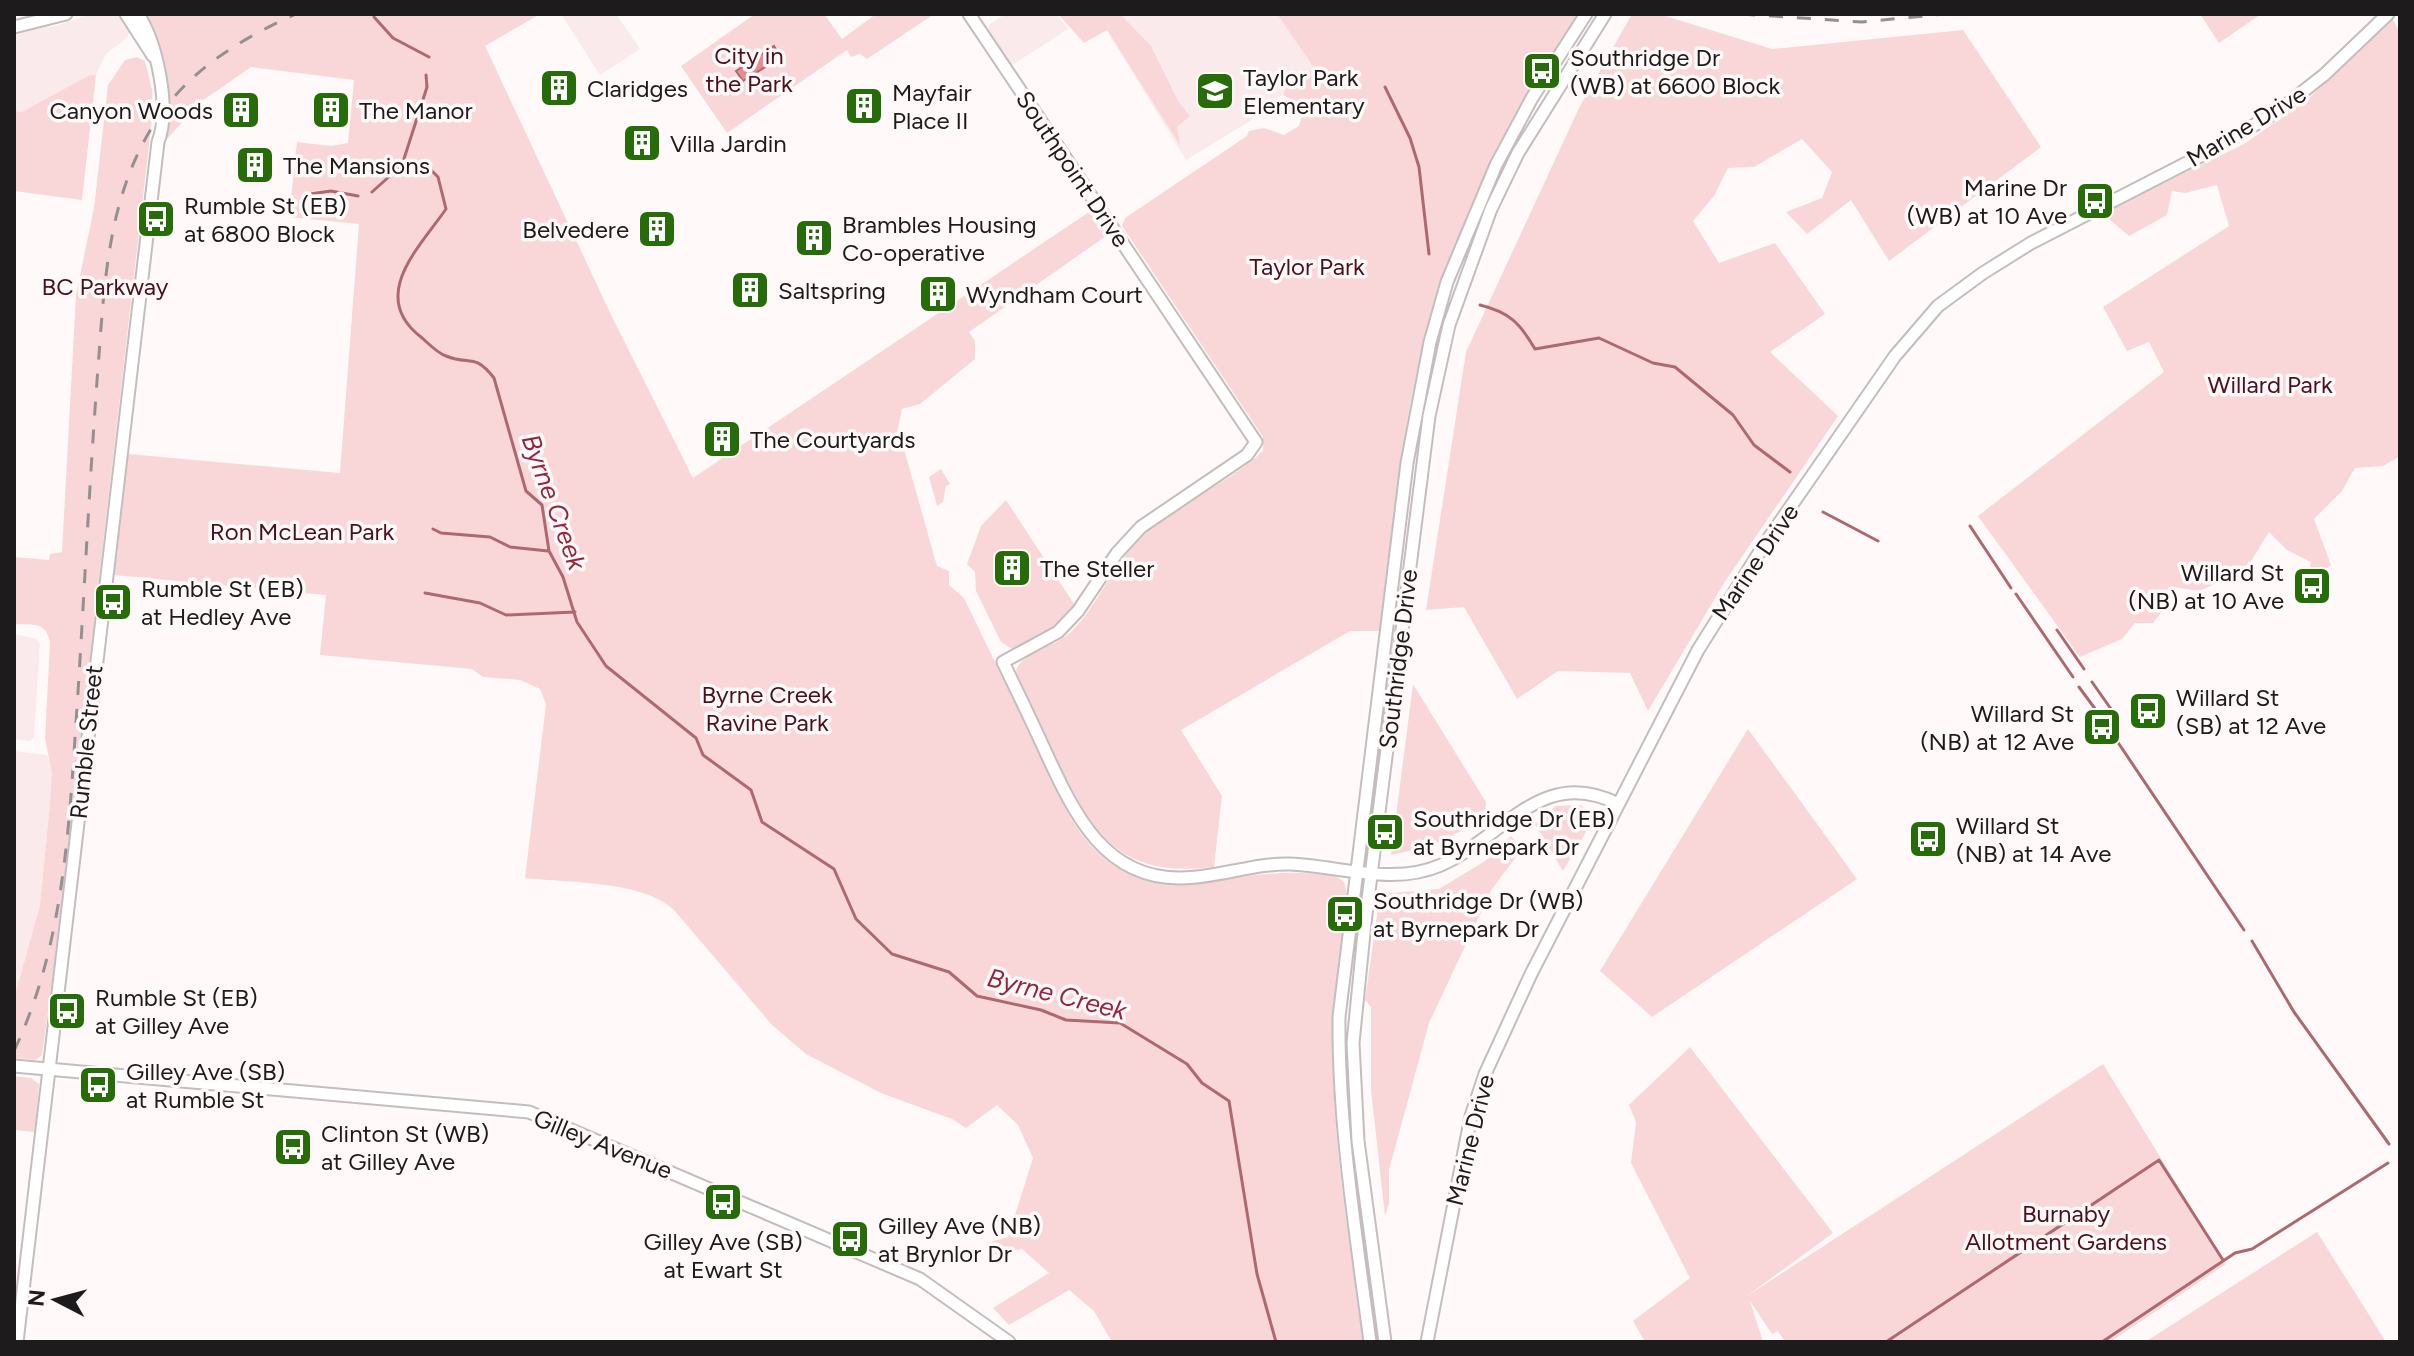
<svg xmlns="http://www.w3.org/2000/svg" width="2414" height="1356" font-family="Figtree,sans-serif">
  <style>
    .built { fill: #faeaeb }
    .green { fill: #f9d7d9 }
    .water { fill: #eb8a95; stroke: #ad6970; stroke-width: 2 }
    .lines { fill: none; stroke-linecap: round; stroke-linejoin: round }
    .stream { stroke: #ad6970; stroke-width: 3 }
    .secondary-casing { stroke: #c4bdbe; stroke-width: 15 }
    .secondary { stroke: #fff; stroke-width: 11 }
    .rail { stroke: #949090; stroke-width: 3; stroke-dasharray: 14 14; stroke-linecap: butt }
    .labels { text-anchor: middle; dominant-baseline: central; stroke-width: 7; stroke-linejoin: round; paint-order: stroke }
    .park-label { font-size: 24px; fill: #4c101d; stroke: #fff9f9 }
    .poi-label { font-size: 24px; fill: #1d1b1b; stroke: #fff9f9; text-anchor: start }
    .street-label { font-size: 24px; fill: #1d1b1b; stroke: #fff9f9 }
    .water-label { font-size: 26px; font-style: italic; fill: #96243e; stroke: #fff9f9 }
  </style>
  <rect width="100%" height="100%" fill="#fff9f9"/>
  <path class="built" d="M 90,14 L 122,14 L 130,29 L 127,38 L 106,54 L 96,75 L 22,112 L 14,111 L 14,32 L 56,26 Z
    M 561,14 L 616,14 L 640,49 L 600,75 Z
    M 1005,14 L 1057,14 L 1068,29 L 1012,65 L 987,32 L 990,24 Z
    M 1097,14 L 1277,14 L 1315,68 L 1286,86 L 1283,95 L 1270,100 L 1250,121 L 1186,160 Z
    M 14,634 L 37,639 L 40,644 L 34,737 L 30,741 L 14,739 Z
    M 14,751 L 47,755 L 53,773 L 40,905 L 14,999 Z"/>
  <path class="green" d="M 143,14 L 540,14 L 485,46 L 613,319 L 693,478 L 1095,208 L 1109,234 L 969,332 L 975,341 L 975,359 L 920,404 L 902,409 L 898,428 L 937,566 L 949,571 L 949,585 L 964,598 L 1070,817 C 1135,925 1220,864 1316,874 C 1327,875 1336,874 1344,882 C 1354,908 1338,962 1336,991 C 1325,1109 1348,1226 1363,1342 L 1112,1342 L 1094,1311 L 1069,1290 L 1009,1325 L 993,1308 L 1049,1273 L 1022,1249 L 992,1255 L 986,1243 L 1008,1237 L 1033,1158 L 1018,1125 L 997,1105 L 966,1128 L 952,1119 L 881,1093 L 806,1054 L 772,1025 L 674,910 C 642,880 568,883 525,878 L 546,704 L 540,689 L 520,680 L 483,677 L 472,669 L 320,655 L 326,595 L 114,575 L 128,454 L 340,473 L 359,224 L 289,217 L 297,142 L 331,146 L 348,143 L 354,80 L 251,67 L 202,101 L 165,141 C 169,94 165,56 143,14 Z
    M 755,14 L 824,14 L 842,39 L 876,14 L 934,14 L 867,59 L 860,54 L 851,57 L 847,50 L 727,133 L 681,66 Z
    M 1058,14 L 1120,14 L 1151,46 L 1178,101 L 1190,116 L 1177,127 L 1180,145 L 1107,30 L 1084,43 Z
    M 1277,14 L 1581,14 C 1509,120 1451,229 1421,354 C 1399,444 1392,539 1380,631 L 1350,631 L 1181,730 L 1222,796 L 1214,867 C 1140,876 1104,853 1071,787 C 1054,754 1037,720 1021,687 L 1016,670 C 1022,653 1056,646 1070,633 C 1099,605 1113,563 1143,535 C 1179,502 1228,484 1263,451 L 1263,437 L 1122,226 L 1125,218 L 1247,136 L 1249,131 L 1264,128 L 1284,135 L 1299,126 L 1302,116 L 1298,103 L 1283,95 L 1286,87 L 1314,68 Z
    M 1632,14 L 1659,14 L 1772,49 L 1963,30 L 2041,147 L 1889,261 L 1851,200 L 1807,234 L 1786,212 L 1822,198 L 1832,172 L 1802,139 L 1754,167 L 1728,168 L 1714,196 L 1693,221 L 1719,263 L 1775,243 L 1825,314 L 1770,352 L 1838,416 L 1724,583 L 1648,711 L 1630,673 L 1558,671 L 1517,699 L 1464,607 L 1426,610 L 1466,352 L 1579,108 Z
    M 2200,14 L 2261,14 L 2219,43 Z
    M 2393,19 L 2400,33 L 2400,456 L 2383,466 L 2355,468 L 2342,491 L 2314,519 L 2331,565 L 2307,585 L 2311,562 L 2287,550 L 2269,532 L 2245,571 L 2199,591 L 2173,587 L 2166,592 L 2164,609 L 2153,623 L 2135,623 L 2122,639 L 2080,657 L 1978,516 L 2164,372 L 2149,342 L 2127,351 L 2103,307 L 2229,226 L 2217,185 L 2185,193 L 2172,191 L 2167,215 L 2129,236 L 2102,213 L 2244,144 L 2307,100 Z
    M 137,57 L 145,61 L 152,90 L 152,119 L 56,953 L 42,1055 L 35,1060 L 14,1058 L 14,999 L 40,905 L 50,803 L 52,773 L 45,739 L 50,642 C 46,620 30,625 14,624 L 14,557 L 49,560 L 50,554 L 62,552 L 76,295 L 94,208 L 108,85 L 125,60 Z
    M 90,75 L 96,75 L 82,200 L 14,191 L 14,111 L 22,112 Z
    M 941,469 L 950,484 L 946,486 L 943,502 L 937,506 L 929,477 Z
    M 1006,500 L 1074,604 L 1053,627 L 1012,649 L 1001,642 L 976,591 L 975,572 L 967,564 L 981,526 Z
    M 1413,684 L 1486,802 L 1485,819 L 1431,846 L 1391,855 Z
    M 1748,729 L 1857,879 L 1652,1017 L 1600,971 Z
    M 1580,805 L 1596,815 L 1563,871 L 1535,824 L 1556,806 Z
    M 1511,836 L 1522,849 L 1492,889 L 1429,1023 L 1389,1170 L 1389,1204 L 1385,1216 L 1371,1090 L 1371,1007 L 1365,1000 L 1380,894 L 1439,889 L 1485,861 Z
    M 1690,1047 L 1833,1233 L 1747,1296 L 2103,1064 L 2226,1264 L 2110,1342 L 1785,1342 L 1778,1331 L 1772,1334 L 1750,1301 L 1763,1342 L 1645,1342 L 1633,1321 L 1690,1278 L 1631,1163 L 1636,1122 L 1629,1105 Z
    M 14,1076 L 31,1078 L 39,1084 L 35,1132 L 14,1130 Z
    M 2317,1232 L 2386,1342 L 2145,1342 Z"/>
  <path class="water" d="M 774,46 L 781,57 L 743,81 L 736,71 Z"/>
  <g class="lines">
    <path class="stream" d="M 374,17 L 393,38 L 429,57
      M 426,75 L 427,87 L 402,165 L 426,165 L 438,177 L 446,209 C 419,248 368,296 421,337 C 428,343 437,353 446,356 C 470,366 474,352 494,378 L 526,491 L 542,505 L 549,551 L 563,577 L 577,622 L 606,666 L 696,738 L 703,755 L 751,790 L 762,822 L 834,869 L 856,919 L 892,954 L 949,972 L 977,996 L 1041,1010 L 1066,1020 L 1120,1023 L 1187,1064 L 1202,1083 L 1229,1101 L 1257,1274 L 1276,1342
      M 1385,87 L 1410,138 L 1419,167 L 1429,254
      M 372,192 L 402,165
      M 310,194 L 331,191 L 358,196
      M 1480,305 C 1509,312 1520,323 1535,349 L 1599,338 L 1653,363 L 1675,367 L 1733,415 L 1754,445 L 1790,472
      M 1823,512 L 1878,541
      M 1970,526 L 2011,588
      M 433,529 L 441,533 L 490,537 L 510,547 L 548,551
      M 425,593 L 480,603 L 506,615 L 575,612
      M 2016,594 L 2073,677
      M 2057,630 L 2084,669
      M 2092,682 L 2111,709
      M 2079,687 L 2104,721
      M 2115,738 L 2244,930
      M 2252,941 L 2294,1012 L 2389,1144
      M 1886,1342 L 2159,1160 L 2223,1260
      M 2102,1342 L 2235,1253 L 2252,1249 L 2388,1163"/>
    <defs>
      <path id="secondary" d="M 126,14 L 153,56
        M 969,14 L 1256,442 L 1247,455 L 1141,527 L 1117,553 L 1078,611 L 1058,632 L 1003,662 C 1018,693 1033,724 1047,755 C 1075,815 1105,879 1181,878 C 1218,878 1253,863 1290,864 C 1339,866 1394,886 1441,865 C 1504,837 1542,765 1618,804
        M 14,27 L 66,14
        M 14,1066 L 529,1112 L 920,1279 L 1009,1342
        M 17,1342 L 158,142 C 171,109 157,43 138,14
        M 1370,1342 C 1356,1234 1338,1126 1339,1017 L 1407,463 L 1430,342 L 1447,282 L 1496,165 L 1532,98 L 1586,14
        M 1385,1342 L 1358,1141 L 1353,1043 L 1365,923 L 1429,416 L 1449,325 L 1491,209 L 1518,153 L 1605,14
        M 1427,1342 L 1471,1116 L 1485,1074 L 1531,974 L 1698,650 L 1764,545 L 1895,356 L 1938,306 L 1983,273 L 2031,243 L 2212,150 L 2278,111 L 2324,75 L 2388,14"/>
    </defs>
    <use href="#secondary" class="secondary-casing"/>
    <use href="#secondary" class="secondary"/>
    <path class="rail" d="M 1741,14 L 1862,22 L 1945,14
      M 14,1051 C 65,943 69,825 77,708 C 84,599 89,490 97,381 C 104,295 105,205 151,129 C 184,73 238,40 296,14"/>
  </g>
  <defs>
    <symbol id="bus-square" viewBox="-11 -11 22 22"><rect x="-9" y="-9" width="18" height="18" rx="4" fill="#266d0a" stroke="#fff9f9"/><path d="M-5-6H5V4H4V6H2V4H-2V6H-4V4H-5ZM-3.5-4V0h7V-4ZM-3.5 1.2v1.5H-2V1.2ZM2 1.2v1.5H3.5V1.2Z" fill="#fff"/></symbol>
    <symbol id="building-square" viewBox="-11 -11 22 22"><rect x="-9" y="-9" width="18" height="18" rx="4" fill="#266d0a" stroke="#fff9f9"/><path d="M-4-6H4V6H1V3H-1V6H-4ZM-2.5-4.3h1.7v1.8h-1.7ZM.8-4.3h1.7v1.8H.8ZM-2.5-1h1.7V.8h-1.7ZM.8-1h1.7V.8H.8Z" fill="#fff"/></symbol>
    <symbol id="school-square" viewBox="-11 -11 22 22"><rect x="-9" y="-9" width="18" height="18" rx="4" fill="#266d0a" stroke="#fff9f9"/><path d="M0-5L7-2L0 1L-7-2ZM-4 1L0 2.5L4 1V4Q0 6-4 4Z" fill="#fff"/></symbol>
  </defs>
  <g fill-rule="evenodd">
    <use href="#bus-square" x="1520" y="49" width="44" height="44"/>
    <use href="#building-square" x="537" y="66" width="44" height="44"/>
    <use href="#school-square" x="1193" y="69" width="44" height="44"/>
    <use href="#building-square" x="842" y="84" width="44" height="44"/>
    <use href="#building-square" x="219" y="88" width="44" height="44"/>
    <use href="#building-square" x="309" y="88" width="44" height="44"/>
    <use href="#building-square" x="620" y="121" width="44" height="44"/>
    <use href="#building-square" x="233" y="143" width="44" height="44"/>
    <use href="#bus-square" x="2073" y="179" width="44" height="44"/>
    <use href="#bus-square" x="134" y="197" width="44" height="44"/>
    <use href="#building-square" x="635" y="207" width="44" height="44"/>
    <use href="#building-square" x="792" y="216" width="44" height="44"/>
    <use href="#building-square" x="728" y="268" width="44" height="44"/>
    <use href="#building-square" x="916" y="272" width="44" height="44"/>
    <use href="#building-square" x="700" y="417" width="44" height="44"/>
    <use href="#building-square" x="990" y="546" width="44" height="44"/>
    <use href="#bus-square" x="2290" y="564" width="44" height="44"/>
    <use href="#bus-square" x="91" y="580" width="44" height="44"/>
    <use href="#bus-square" x="2126" y="689" width="44" height="44"/>
    <use href="#bus-square" x="2080" y="705" width="44" height="44"/>
    <use href="#bus-square" x="1363" y="810" width="44" height="44"/>
    <use href="#bus-square" x="1906" y="817" width="44" height="44"/>
    <use href="#bus-square" x="1323" y="892" width="44" height="44"/>
    <use href="#bus-square" x="45" y="989" width="44" height="44"/>
    <use href="#bus-square" x="76" y="1063" width="44" height="44"/>
    <use href="#bus-square" x="271" y="1125" width="44" height="44"/>
    <use href="#bus-square" x="701" y="1180" width="44" height="44"/>
    <use href="#bus-square" x="828" y="1217" width="44" height="44"/>
  </g>
  <g class="labels">
    <g class="park-label">
      <text x="749" y="55">City in<tspan x="749" dy="28">the Park</tspan></text>
      <text x="1307" y="266">Taylor Park</text>
      <text x="105" y="286">BC Parkway</text>
      <text x="2270" y="384">Willard Park</text>
      <text x="302" y="531">Ron McLean Park</text>
      <text x="767" y="694">Byrne Creek<tspan x="767" dy="28">Ravine Park</tspan></text>
      <text x="2066" y="1213">Burnaby<tspan x="2066" dy="28">Allotment Gardens</tspan></text>
    </g>
    <g class="poi-label">
      <text x="1570" y="57">Southridge Dr<tspan x="1570" dy="28">(WB) at 6600 Block</tspan></text>
      <text x="1243" y="77">Taylor Park<tspan x="1243" dy="28">Elementary</tspan></text>
      <text x="587" y="88">Claridges</text>
      <text x="892" y="92">Mayfair<tspan x="892" dy="28">Place II</tspan></text>
      <text x="213" y="110" text-anchor="end">Canyon Woods</text>
      <text x="359" y="110">The Manor</text>
      <text x="670" y="143">Villa Jardin</text>
      <text x="283" y="165">The Mansions</text>
      <text x="2067" y="187" text-anchor="end">Marine Dr<tspan x="2067" dy="28">(WB) at 10 Ave</tspan></text>
      <text x="184" y="205">Rumble St (EB)<tspan x="184" dy="28">at 6800 Block</tspan></text>
      <text x="842" y="224">Brambles Housing<tspan x="842" dy="28">Co-operative</tspan></text>
      <text x="629" y="229" text-anchor="end">Belvedere</text>
      <text x="778" y="290">Saltspring</text>
      <text x="966" y="294">Wyndham Court</text>
      <text x="750" y="439">The Courtyards</text>
      <text x="1040" y="568">The Steller</text>
      <text x="2284" y="572" text-anchor="end">Willard St<tspan x="2284" dy="28">(NB) at 10 Ave</tspan></text>
      <text x="141" y="588">Rumble St (EB)<tspan x="141" dy="28">at Hedley Ave</tspan></text>
      <text x="2176" y="697">Willard St<tspan x="2176" dy="28">(SB) at 12 Ave</tspan></text>
      <text x="2074" y="713" text-anchor="end">Willard St<tspan x="2074" dy="28">(NB) at 12 Ave</tspan></text>
      <text x="1413" y="818">Southridge Dr (EB)<tspan x="1413" dy="28">at Byrnepark Dr</tspan></text>
      <text x="1956" y="825">Willard St<tspan x="1956" dy="28">(NB) at 14 Ave</tspan></text>
      <text x="1373" y="900">Southridge Dr (WB)<tspan x="1373" dy="28">at Byrnepark Dr</tspan></text>
      <text x="95" y="997">Rumble St (EB)<tspan x="95" dy="28">at Gilley Ave</tspan></text>
      <text x="126" y="1071">Gilley Ave (SB)<tspan x="126" dy="28">at Rumble St</tspan></text>
      <text x="321" y="1133">Clinton St (WB)<tspan x="321" dy="28">at Gilley Ave</tspan></text>
      <text x="878" y="1225">Gilley Ave (NB)<tspan x="878" dy="28">at Brynlor Dr</tspan></text>
      <text x="723" y="1241" text-anchor="middle">Gilley Ave (SB)<tspan x="723" dy="28">at Ewart St</tspan></text>
    </g>
    <g class="street-label">
      <text transform="translate(2246 126) rotate(-31)">Marine Drive</text>
      <text transform="translate(1073 169) rotate(56)">Southpoint Drive</text>
      <text transform="translate(1755 562) rotate(-56)">Marine Drive</text>
      <text transform="translate(1398 659) rotate(-83)">Southridge Drive</text>
      <text transform="translate(86 742) rotate(-84)">Rumble Street</text>
      <text transform="translate(1470 1140) rotate(-76)">Marine Drive</text>
      <text transform="translate(603 1144) rotate(22)">Gilley Avenue</text>
    </g>
    <g class="water-label">
      <text transform="translate(554 502) rotate(70)">Byrne Creek</text>
      <text transform="translate(1057 994) rotate(14)">Byrne Creek</text>
    </g>
  </g>
  <rect width="2414" height="1356" fill="none" stroke="#1d1b1b" stroke-width="32"/>
  <g transform="translate(56 1300) rotate(276)" stroke="#fff9f9" stroke-width="6" paint-order="stroke">
  <path d="M0-6L14 30L0 20L-14 30Z" fill="#1d1b1b"/>
  <text y="-12" font-size="22" font-weight="bold" text-anchor="middle" fill="#1d1b1b">N</text>
  </g>
</svg>
